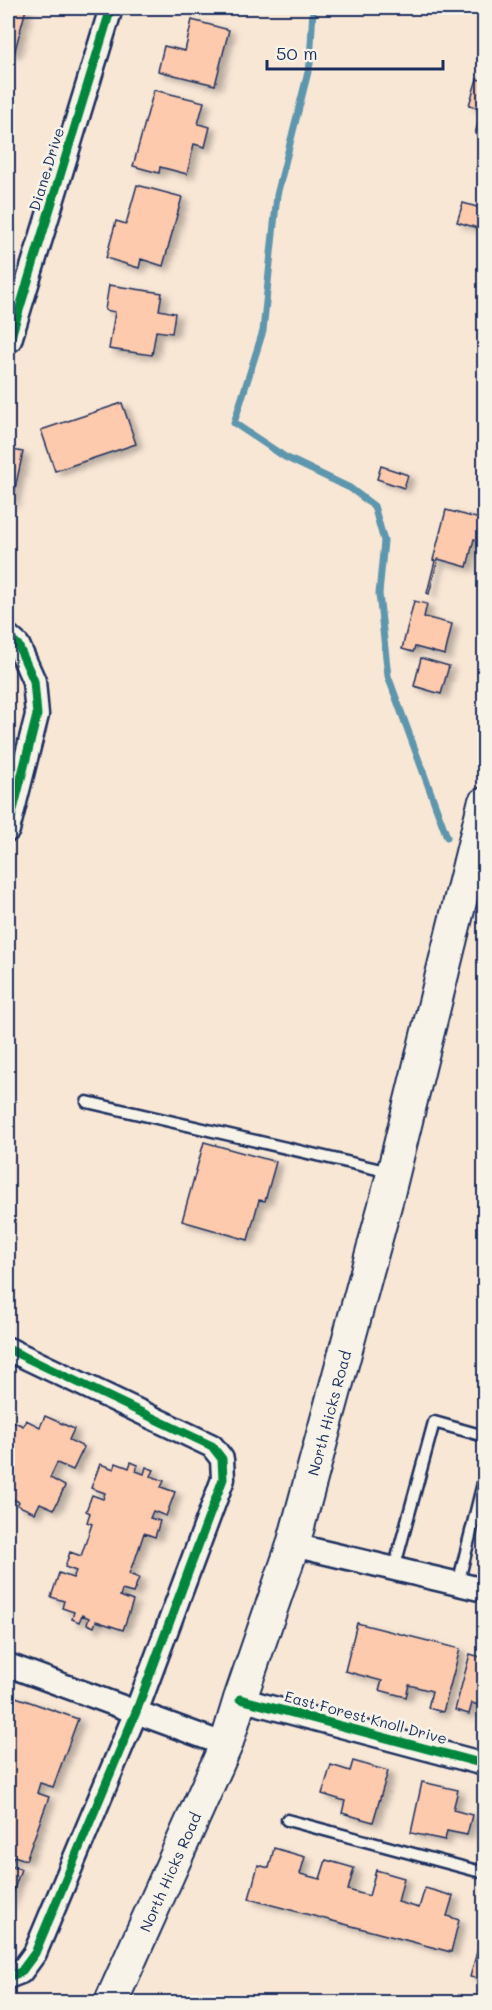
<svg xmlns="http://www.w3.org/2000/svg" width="492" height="2010" font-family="Mali,sans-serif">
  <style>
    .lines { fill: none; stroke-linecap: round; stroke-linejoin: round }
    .stream { stroke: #5d96ad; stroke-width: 7 }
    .building { fill: #fdcaad; stroke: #1b2f5e; stroke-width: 1.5; filter: url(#shadow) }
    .service-casing { stroke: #1b2f5e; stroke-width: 15 }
    .minor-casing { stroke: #1b2f5e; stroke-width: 27 }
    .secondary-casing { stroke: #1b2f5e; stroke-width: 36 }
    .service { stroke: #f7f3e8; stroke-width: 10 }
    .minor { stroke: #f7f3e8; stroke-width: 22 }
    .secondary { stroke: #f7f3e8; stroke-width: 32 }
    .cycleway-casing { stroke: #f7f3e8; stroke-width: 13 }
    .cycleway { stroke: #00873e; stroke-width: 9 }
    .labels { text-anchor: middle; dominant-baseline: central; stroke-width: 5; stroke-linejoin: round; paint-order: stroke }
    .street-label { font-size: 15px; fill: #1b2f5e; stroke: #f7f3e8 }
  </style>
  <defs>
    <filter id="shadow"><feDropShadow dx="6" dy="4" stdDeviation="3" flood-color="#0004"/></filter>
  </defs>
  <rect width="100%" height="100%" fill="#f9e7d6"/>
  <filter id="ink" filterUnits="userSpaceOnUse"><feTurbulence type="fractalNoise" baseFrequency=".0167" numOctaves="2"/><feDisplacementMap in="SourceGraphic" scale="12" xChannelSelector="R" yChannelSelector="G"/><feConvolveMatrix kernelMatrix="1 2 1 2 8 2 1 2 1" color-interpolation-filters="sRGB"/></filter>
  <g filter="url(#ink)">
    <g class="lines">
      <path class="stream" d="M 313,8 L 310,64 L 277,195 L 263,331 L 234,423 L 285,457 L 350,488 L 374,506 L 384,541 L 379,594 L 388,676 L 447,837"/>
    </g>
    <path class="building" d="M 8,8 L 26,9 L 14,54 L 8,52 Z
      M 192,20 L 229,30 L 215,85 L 158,71 L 164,46 L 185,51 Z
      M 477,79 L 484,81 L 484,137 L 475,134 L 482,109 L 469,105 Z
      M 154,90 L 204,102 L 198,124 L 210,127 L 205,147 L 194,144 L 187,174 L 160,167 L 159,173 L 133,166 Z
      M 484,140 L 484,173 L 476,170 Z
      M 137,185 L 182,197 L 163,266 L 141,259 L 139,268 L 106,258 L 116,221 L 126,224 Z
      M 463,203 L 484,209 L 481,229 L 457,222 Z
      M 109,285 L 162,293 L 159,310 L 175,313 L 172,333 L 156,331 L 152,355 L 109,349 L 115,312 L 105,310 Z
      M 122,403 L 136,444 L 55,471 L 41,430 Z
      M 8,449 L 23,452 L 12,502 L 8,501 Z
      M 381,466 L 408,475 L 404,488 L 377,479 Z
      M 446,510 L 484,520 L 484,529 L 481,541 L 474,539 L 467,567 L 438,559 L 429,594 L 427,593 L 435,561 L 433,560 Z
      M 414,601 L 427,604 L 424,617 L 452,624 L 445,655 L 415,647 L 413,652 L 402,649 Z
      M 421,658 L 449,666 L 441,694 L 414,686 Z
      M 204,1142 L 276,1162 L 265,1201 L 259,1200 L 248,1240 L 182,1221 Z
      M 45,1416 L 74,1429 L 69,1440 L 84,1447 L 73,1470 L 57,1463 L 50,1478 L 65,1486 L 54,1509 L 40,1503 L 35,1513 L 17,1505 L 19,1502 L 8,1496 L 10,1488 L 8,1487 L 8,1419 L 23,1426 L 26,1420 L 40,1427 Z
      M 131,1462 L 138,1465 L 136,1471 L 144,1474 L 146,1467 L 154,1470 L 151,1476 L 164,1481 L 161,1487 L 175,1492 L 166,1516 L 153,1511 L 150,1518 L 160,1521 L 155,1537 L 144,1533 L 134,1563 L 133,1563 L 129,1574 L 139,1578 L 133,1593 L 122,1590 L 120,1596 L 133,1601 L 123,1630 L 96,1621 L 94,1627 L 87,1624 L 89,1618 L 82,1615 L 79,1622 L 72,1619 L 74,1612 L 62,1608 L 64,1601 L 51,1597 L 59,1573 L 73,1578 L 76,1571 L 65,1567 L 70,1552 L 81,1556 L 92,1524 L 87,1522 L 90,1513 L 86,1511 L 92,1495 L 103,1499 L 105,1493 L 91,1488 L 100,1464 L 114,1469 L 116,1463 L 129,1468 Z
      M 357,1623 L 460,1649 L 443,1712 L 428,1708 L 432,1691 L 409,1685 L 406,1697 L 379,1690 L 382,1681 L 345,1671 Z
      M 470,1654 L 484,1658 L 484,1707 L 472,1703 L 469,1714 L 455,1710 Z
      M 13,1696 L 78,1719 L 53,1787 L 40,1783 L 37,1793 L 49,1797 L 26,1860 L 14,1856 L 10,1866 L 21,1869 L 8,1907 L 8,1710 Z
      M 353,1761 L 388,1771 L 373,1822 L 342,1813 L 345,1801 L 322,1794 L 331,1765 L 350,1771 Z
      M 422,1782 L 458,1790 L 453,1810 L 472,1815 L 467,1835 L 447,1831 L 445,1840 L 411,1833 Z
      M 274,1848 L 305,1857 L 300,1874 L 320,1879 L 326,1860 L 354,1868 L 348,1890 L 369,1896 L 376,1870 L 404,1878 L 398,1902 L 419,1908 L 425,1888 L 453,1896 L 447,1916 L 459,1920 L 451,1952 L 249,1899 L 258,1865 L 269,1868 Z
      M 484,1927 L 484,1980 L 470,1977 Z"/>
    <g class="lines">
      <defs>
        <path id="service" d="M 87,1102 L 390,1172
          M 394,1569 L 434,1422 L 484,1436
          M 458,1584 L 484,1479
          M 287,1820 L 481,1872 L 484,1868"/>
        <path id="minor" d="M 10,340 L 111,8
          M 8,636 L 18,645 L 34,681 L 37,715 L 8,830
          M 8,1349 L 212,1446 L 222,1459 L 223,1479 L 136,1712 L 35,1953 L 21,1972 L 8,1977
          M 293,1545 L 484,1590
          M 8,1665 L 226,1745
          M 240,1699 L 484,1764"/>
        <path id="secondary" d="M 111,2002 L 226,1745 L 240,1699 L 293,1545 L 388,1194 L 484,804"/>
      </defs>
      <use href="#service" class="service-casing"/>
      <use href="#minor" class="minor-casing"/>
      <use href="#secondary" class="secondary-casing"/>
      <use href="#service" class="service"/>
      <use href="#minor" class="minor"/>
      <use href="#secondary" class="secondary"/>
      <defs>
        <path id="cycleway" d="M 10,340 L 111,8
          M 8,636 L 18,645 L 34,681 L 37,715 L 8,830
          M 8,1349 L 212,1446 L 222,1459 L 223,1479 L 136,1712 L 35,1953 L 21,1972 L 8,1977
          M 240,1699 L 484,1764"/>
      </defs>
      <use href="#cycleway" class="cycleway-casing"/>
      <use href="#cycleway" class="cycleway"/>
    </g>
  </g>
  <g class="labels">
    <g class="street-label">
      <text transform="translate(46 169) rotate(-73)">Diane Drive</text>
      <text transform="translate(329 1413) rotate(-75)">North Hicks Road</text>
      <text transform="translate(366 1717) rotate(15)">East Forest Knoll Drive</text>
      <text transform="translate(170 1872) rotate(-66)">North Hicks Road</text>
    </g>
  </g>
  <rect width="492" height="2010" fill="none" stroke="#f7f3e8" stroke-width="30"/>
  <rect x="15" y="15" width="462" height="1980" fill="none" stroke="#1b2f5e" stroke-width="2" filter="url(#ink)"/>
  <path d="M267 60v9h176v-9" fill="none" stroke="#1b2f5e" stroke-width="3"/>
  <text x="276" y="60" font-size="18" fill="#1b2f5e" stroke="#f7f3e8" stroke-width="4.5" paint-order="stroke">50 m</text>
</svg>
